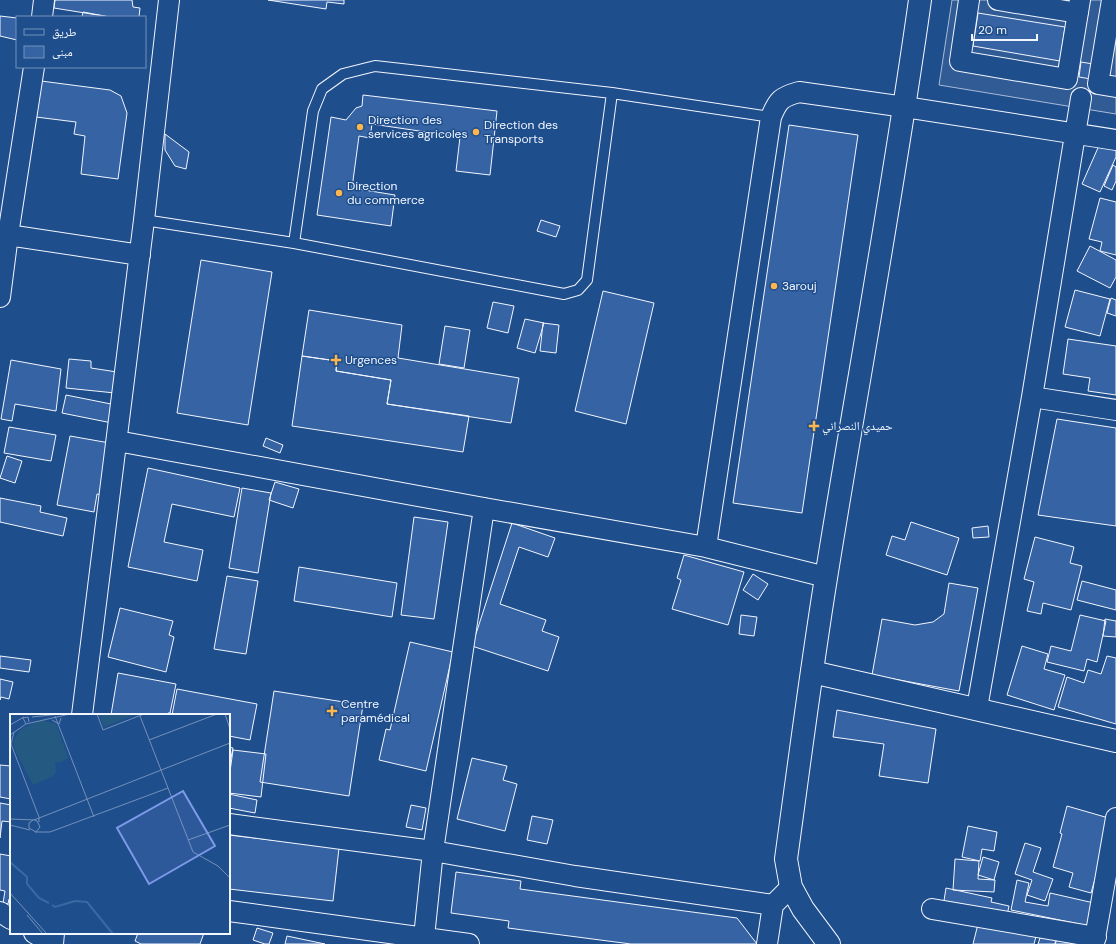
<svg xmlns="http://www.w3.org/2000/svg" width="1116" height="944" font-family="'DM Sans','Noto Naskh Arabic',sans-serif">
  <style>
    .parking { fill: #305b95; stroke: #a8bbd7 }
    .building { fill: #3563a3; stroke: #f2f6ff }
    .lines { fill: none; stroke-linecap: round; stroke-linejoin: round }
    .lane-casing { stroke: #f2f6ff; stroke-width: 12 }
    .street-casing { stroke: #f2f6ff; stroke-width: 22 }
    .secondary-casing { stroke: #f2f6ff; stroke-width: 24 }
    .primary-casing { stroke: #f2f6ff; stroke-width: 24 }
    .lane { stroke: #1f4e8c; stroke-width: 10 }
    .street { stroke: #1f4e8c; stroke-width: 20 }
    .secondary { stroke: #1f4e8c; stroke-width: 22 }
    .primary { stroke: #1f4e8c; stroke-width: 22 }
    .poi-dot { fill: #ffb74d; stroke: #1f4e8c; stroke-width: 1.5 }
    .labels { text-anchor: middle; dominant-baseline: central; stroke-width: 3; stroke-linejoin: round; paint-order: stroke }
    .poi-label { font-size: 12px; fill: #f2f6ff; stroke: #1f4e8c; text-anchor: start }
    .inset-river { fill: none; stroke: #3b69a3; stroke-width: 2 }
    .inset-road { fill: none; stroke: #7391ba; stroke-width: 1 }
    .view { fill: #7d9aea; fill-opacity: 0.15; stroke: #7d9aea; stroke-width: 2 }
    .inset-edge { fill: none; stroke: #f2f6ff; stroke-width: 2 }
  </style>
  <rect width="100%" height="100%" fill="#1f4e8c"/>
  <path class="parking" d="M 952,0 L 1116,0 L 1116,114 L 939,85 Z"/>
  <path class="building" d="M 55,0 L 132,0 L 133,7 L 140,8 L 139,17 L 110,17 L 54,8 Z
    M 268,0 L 344,0 L 344,4 L 327,2 L 326,9 Z
    M 83,12 L 110,17 L 82,17 Z
    M 978,13 L 1065,27 L 1060,61 L 973,46 Z
    M 0,16 L 17,18 L 17,40 L 0,36 Z
    M 1081,62 L 1093,64 L 1091,79 L 1079,77 Z
    M 41,81 L 110,90 L 121,96 L 127,113 L 118,179 L 81,174 L 85,136 L 74,134 L 76,122 L 36,117 Z
    M 363,95 L 497,111 L 490,175 L 456,171 L 460,137 L 372,124 L 370,138 L 359,136 L 352,188 L 395,195 L 391,226 L 317,215 L 331,117 L 346,120 L 356,108 L 362,106 Z
    M 789,125 L 858,135 L 802,513 L 733,503 Z
    M 165,134 L 189,152 L 186,169 L 175,166 L 165,150 Z
    M 1101,141 L 1116,147 L 1116,157 L 1100,192 L 1082,184 Z
    M 1113,165 L 1116,167 L 1116,181 L 1112,190 L 1104,186 Z
    M 1100,198 L 1116,202 L 1116,255 L 1100,251 L 1102,242 L 1089,239 Z
    M 541,220 L 560,226 L 556,237 L 537,231 Z
    M 1090,246 L 1116,260 L 1116,277 L 1110,288 L 1077,271 Z
    M 201,260 L 272,272 L 248,425 L 177,413 Z
    M 1075,290 L 1110,299 L 1100,336 L 1065,327 Z
    M 603,291 L 654,303 L 626,424 L 575,411 Z
    M 1111,298 L 1116,300 L 1116,316 L 1107,313 Z
    M 493,302 L 514,306 L 508,333 L 487,328 Z
    M 309,310 L 402,325 L 398,358 L 519,378 L 511,423 L 387,404 L 391,380 L 336,371 L 337,361 L 302,356 Z
    M 525,319 L 544,323 L 535,353 L 517,348 Z
    M 543,323 L 559,325 L 556,353 L 540,351 Z
    M 445,326 L 470,330 L 464,368 L 439,364 Z
    M 1068,339 L 1116,346 L 1116,395 L 1088,391 L 1090,378 L 1063,374 Z
    M 302,356 L 337,361 L 336,371 L 391,380 L 387,404 L 469,416 L 463,452 L 292,426 Z
    M 69,359 L 91,361 L 91,368 L 117,372 L 115,393 L 66,388 Z
    M 11,360 L 61,369 L 56,411 L 15,404 L 12,421 L 1,419 Z
    M 66,395 L 116,405 L 112,423 L 62,413 Z
    M 1057,419 L 1116,428 L 1116,526 L 1038,515 Z
    M 9,427 L 56,435 L 51,461 L 4,453 Z
    M 70,436 L 121,445 L 112,497 L 97,494 L 94,512 L 57,505 Z
    M 266,438 L 283,445 L 280,453 L 263,446 Z
    M 7,456 L 22,461 L 15,483 L 0,478 Z
    M 148,468 L 240,488 L 234,517 L 172,504 L 164,542 L 203,550 L 197,581 L 128,567 Z
    M 275,482 L 299,489 L 293,508 L 269,500 Z
    M 242,488 L 271,493 L 258,573 L 229,568 Z
    M 0,498 L 41,506 L 40,512 L 67,518 L 63,536 L 0,522 Z
    M 414,517 L 448,522 L 434,619 L 401,615 Z
    M 911,522 L 959,538 L 947,575 L 886,555 L 892,536 L 905,540 Z
    M 512,523 L 555,538 L 548,557 L 519,547 L 500,604 L 546,620 L 542,631 L 559,637 L 548,671 L 472,646 Z
    M 988,526 L 989,537 L 973,538 L 972,528 Z
    M 1035,537 L 1074,547 L 1070,563 L 1082,566 L 1071,610 L 1043,603 L 1041,614 L 1027,611 L 1034,582 L 1024,579 Z
    M 684,555 L 744,572 L 728,625 L 672,609 L 681,580 L 677,578 Z
    M 299,567 L 397,583 L 392,617 L 294,601 Z
    M 753,574 L 768,584 L 758,600 L 743,590 Z
    M 227,576 L 258,581 L 246,654 L 214,649 Z
    M 1082,581 L 1116,590 L 1116,610 L 1077,600 Z
    M 949,583 L 978,588 L 959,691 L 872,675 L 882,619 L 915,625 L 933,622 L 944,614 Z
    M 120,608 L 173,621 L 169,635 L 174,637 L 166,672 L 108,657 Z
    M 741,615 L 757,617 L 754,636 L 739,634 Z
    M 1080,615 L 1106,621 L 1097,662 L 1087,659 L 1084,671 L 1047,662 L 1051,646 L 1071,651 Z
    M 1105,619 L 1116,621 L 1116,637 L 1103,636 Z
    M 410,642 L 453,652 L 426,771 L 379,760 L 386,729 L 390,730 Z
    M 1022,646 L 1048,654 L 1044,669 L 1065,675 L 1054,710 L 1007,695 Z
    M 0,656 L 31,660 L 29,672 L 0,668 Z
    M 1107,656 L 1116,658 L 1116,724 L 1058,707 L 1067,677 L 1084,683 L 1088,670 L 1101,674 Z
    M 118,673 L 176,684 L 170,713 L 168,713 L 168,715 L 111,715 Z
    M 0,679 L 13,682 L 9,699 L 1,697 L 0,700 Z
    M 177,689 L 257,704 L 250,740 L 229,736 L 229,715 L 172,715 Z
    M 274,691 L 363,705 L 349,796 L 260,782 Z
    M 837,710 L 936,729 L 928,783 L 879,776 L 884,744 L 833,737 Z
    M 229,747 L 233,748 L 229,768 Z
    M 233,750 L 266,754 L 261,797 L 229,793 L 229,779 Z
    M 472,758 L 507,766 L 503,780 L 517,784 L 505,831 L 457,819 Z
    M 0,765 L 11,766 L 11,799 L 0,797 Z
    M 229,794 L 257,800 L 255,813 L 229,808 Z
    M 0,803 L 11,805 L 11,822 L 2,821 L 0,838 Z
    M 411,805 L 426,808 L 422,830 L 406,827 Z
    M 1067,806 L 1112,819 L 1091,893 L 1069,887 L 1073,873 L 1053,867 L 1062,834 L 1060,833 Z
    M 532,816 L 553,820 L 547,844 L 527,840 Z
    M 968,826 L 997,832 L 994,851 L 982,849 L 980,861 L 962,857 Z
    M 229,835 L 339,848 L 333,901 L 229,889 Z
    M 1025,843 L 1041,848 L 1033,872 L 1053,879 L 1045,901 L 1027,895 L 1032,880 L 1015,874 Z
    M 0,854 L 11,856 L 11,899 L 9,899 L 8,904 L 3,903 L 5,891 L 0,890 Z
    M 983,857 L 999,862 L 994,880 L 978,875 Z
    M 955,859 L 979,861 L 978,879 L 995,880 L 994,892 L 953,890 Z
    M 456,872 L 521,881 L 520,889 L 737,918 L 757,944 L 631,944 L 508,928 L 509,921 L 451,913 Z
    M 1017,880 L 1029,883 L 1025,902 L 1048,906 L 1050,893 L 1094,903 L 1089,926 L 1011,910 Z
    M 946,888 L 992,898 L 991,902 L 1009,906 L 1006,920 L 943,907 Z
    M 978,924 L 1039,925 L 1034,944 L 973,944 Z
    M 257,928 L 273,933 L 269,944 L 265,944 L 253,940 Z
    M 1042,932 L 1058,938 L 1055,944 L 1038,944 Z
    M 138,933 L 204,933 L 200,944 L 141,944 L 135,941 Z
    M 287,936 L 325,944 L 285,944 Z
    M 1056,937 L 1084,944 L 1055,944 Z"/>
  <g class="lines">
    <defs>
      <path id="lane" d="M 144,220 L 294,243 L 564,294 L 578,290 L 587,280 L 612,93
        M 294,243 L 313,111 L 322,89 L 343,74 L 375,66 L 612,93 L 771,117"/>
      <path id="street" d="M 969,0 L 960,61 L 1067,79 L 1080,0
        M 998,0 L 1078,13
        M 1112,0 L 1098,84 L 1116,87
        M 42,17 L 44,0
        M 8,235 L 140,255
        M 0,297 L 8,235 L 34,67
        M 1032,397 L 1116,410
        M 117,441 L 484,508 L 706,547 L 826,577
        M 706,547 L 771,117 C 778,100 781,97 799,92 L 905,107 L 1116,140
        M 977,708 L 1032,397 L 1081,98
        M 82,715 L 144,220 L 169,0
        M 229,824 L 433,851 L 575,876 L 773,905 L 791,887
        M 932,909 L 1096,937
        M 229,911 L 469,944
        M 0,912 L 11,919
        M 34,933 L 53,944 L 54,933
        M 424,937 L 433,851 L 484,508
        M 767,944 L 773,905
        M 1094,944 L 1116,818"/>
      <path id="secondary" d="M 812,672 L 1116,741"/>
      <path id="primary" d="M 829,944 L 803,909 L 791,887 L 786,859 C 799,765 811,671 826,578 C 857,385 893,193 920,0"/>
    </defs>
    <use href="#lane" class="lane-casing"/>
    <use href="#street" class="street-casing"/>
    <use href="#secondary" class="secondary-casing"/>
    <use href="#primary" class="primary-casing"/>
    <use href="#lane" class="lane"/>
    <use href="#street" class="street"/>
    <use href="#secondary" class="secondary"/>
    <use href="#primary" class="primary"/>
  </g>
  <g class="poi-dot">
    <circle cx="360" cy="127" r="4"/>
    <circle cx="476" cy="132" r="4"/>
    <circle cx="339" cy="193" r="4"/>
    <circle cx="774" cy="286" r="4"/>
    <path d="M334 354h4v4h4v4h-4v4h-4v-4h-4v-4h4z"/>
    <path d="M812 420h4v4h4v4h-4v4h-4v-4h-4v-4h4z"/>
    <path d="M330 705h4v4h4v4h-4v4h-4v-4h-4v-4h4z"/>
  </g>
  <g class="labels">
    <g class="poi-label">
      <text x="368" y="120">Direction des<tspan x="368" dy="14">services agricoles</tspan></text>
      <text x="484" y="125">Direction des<tspan x="484" dy="14">Transports</tspan></text>
      <text x="347" y="186">Direction<tspan x="347" dy="14">du commerce</tspan></text>
      <text x="782" y="286">3arouj</text>
      <text x="345" y="360">Urgences</text>
      <text x="822" y="426">حميدي النصراني</text>
      <text x="341" y="704">Centre<tspan x="341" dy="14">paramédical</tspan></text>
    </g>
  </g>
  <g transform="translate(10 714)">
    <rect width="220" height="220" fill="#1f4e8c"/>
    <path d="M 89,0 L 126,0 L 94,13 ZM 32,6 L 46,10 L 58,44 L 49,49 L 45,48 L 46,58 L 43,62 L 23,71 L 6,38 L 3,28 L 11,15 Z" fill="#245a82"/>
    <path class="inset-river" d="M 0,63 L 0,79M 0,148 L 17,163 L 17,170 L 29,184 L 39,189M 42,191 L 45,193 L 65,187 L 77,188 L 103,220"/>
    <path class="inset-road" d="M 87,0 L 93,16 L 134,0M 215,0 L 220,15M 45,2 L 84,103M 130,2 L 151,56M 22,3 L 50,0M 42,6 L 49,10 L 51,4M 19,8 L 18,3 L 13,4 L 16,10 L 60,0M 0,11 L 14,3M 4,18 L 1,30 L 29,103 L 29,108M 0,21 L 16,10M 139,26 L 207,0M 151,56 L 158,74M 0,105 L 25,106 L 27,107 L 30,113 L 26,118 L 19,114 L 19,109 L 23,106M 24,106 L 220,29M 0,111 L 20,116M 25,118 L 40,118 L 158,74 L 183,138 L 208,152 L 220,164M 178,126 L 220,111M 0,179 L 37,220M 17,201 L 33,220"/>
    <path class="view" d="M 173,77 L 205,132 L 139,170 L 107,114 Z"/>
    <rect width="220" height="220" class="inset-edge"/>
  </g>
  <rect x="16" y="16" width="130" height="52" fill="#1f4e8c" stroke="#7391ba"/>
  <rect x="24" y="29" width="20" height="6" fill="#1f4e8c" stroke="#7391ba"/>
  <text x="52" y="36" font-size="12" fill="#f2f6ff">طريق</text>
  <rect x="24" y="46" width="20" height="12" fill="#3563a3" stroke="#7391ba"/>
  <text x="52" y="56" font-size="12" fill="#f2f6ff">مبنى</text>
  <path d="M972 34v6h65v-6" fill="none" stroke="#f2f6ff" stroke-width="2"/>
  <text x="978" y="34" font-size="12" fill="#f2f6ff" stroke="#1f4e8c" stroke-width="3" paint-order="stroke">20 m</text>
</svg>
